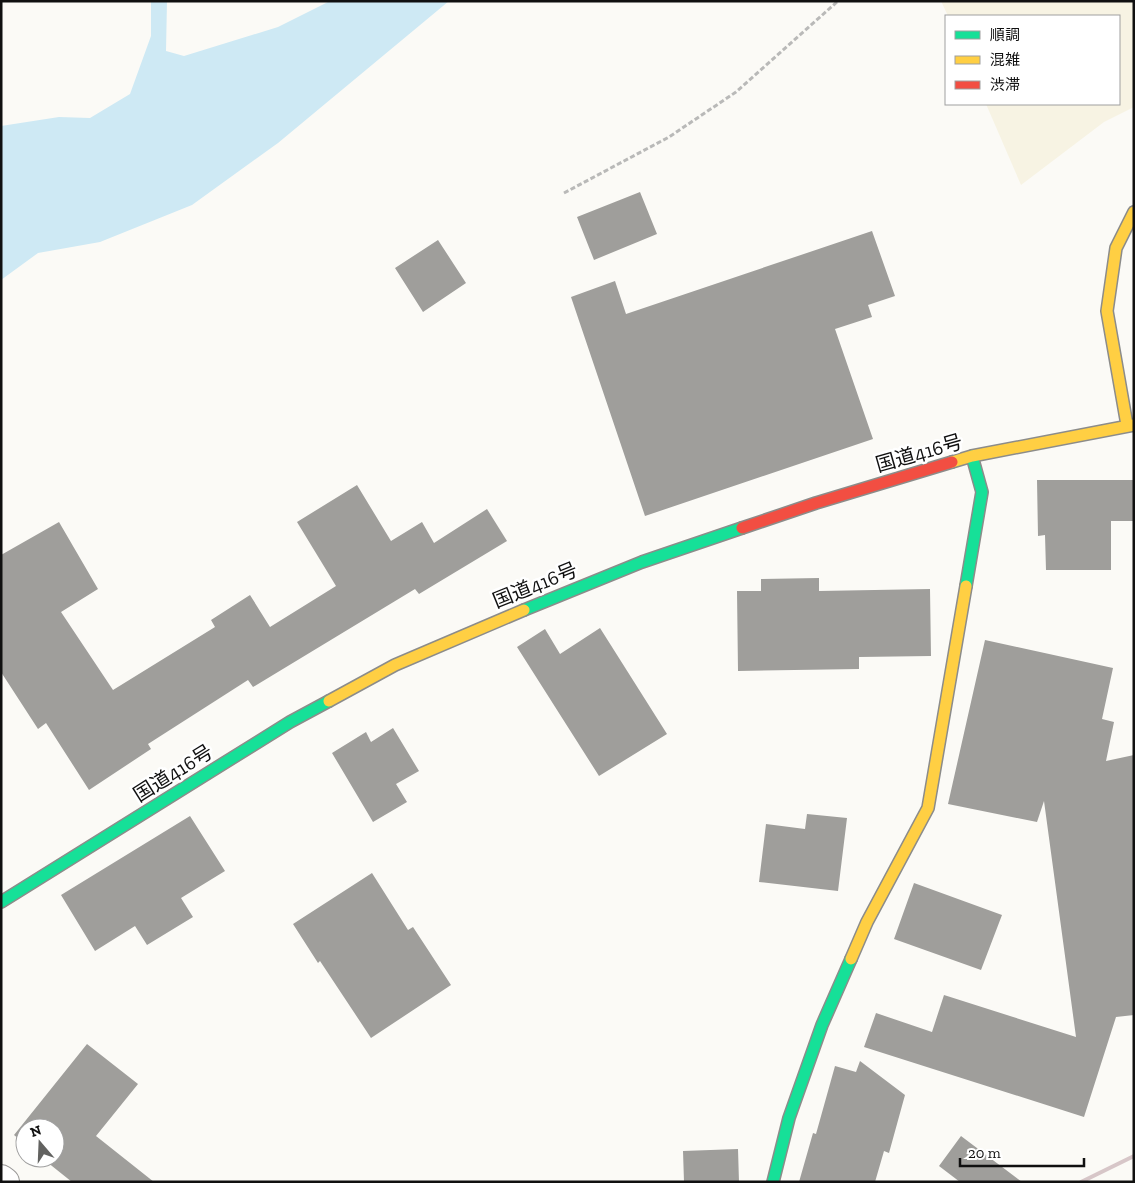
<svg xmlns="http://www.w3.org/2000/svg" width="1135" height="1183" font-family="'Zilla Slab','Noto Sans JP',serif">
  <style>
    .farmland { fill: #f7f3e3 }
    .water { fill: #cee9f4 }
    .building { fill: #9f9e9b }
    .lines { fill: none; stroke-linecap: round; stroke-linejoin: round }
    .street-casing { stroke: #969594; stroke-width: 30 }
    .fast-casing { stroke: #8c8c8a; stroke-width: 14 }
    .slow-casing { stroke: #8c8c8a; stroke-width: 14 }
    .jam-casing { stroke: #8c8c8a; stroke-width: 14 }
    .path { stroke: #b9b9b8; stroke-width: 3; stroke-dasharray: 5 2.5; stroke-linecap: butt }
    .street { stroke: #fefefe; stroke-width: 28 }
    .fast { stroke: #16e098; stroke-width: 11 }
    .slow { stroke: #ffcf43; stroke-width: 11 }
    .jam { stroke: #f24e42; stroke-width: 11 }
    .rail { stroke: #d7c6c8; stroke-width: 4 }
    .labels { text-anchor: middle; dominant-baseline: central; stroke-width: 5; stroke-linejoin: round; paint-order: stroke }
    .street-label { font-size: 20px; fill: #101010; stroke: #fff }
  </style>
  <rect width="100%" height="100%" fill="#fbfaf6"/>
  <path class="farmland" d="M 941,1 L 1134,1 L 1134,107 L 1104,122 L 1021,185 L 986,104 L 1119,104 L 1119,16 L 948,16 Z"/>
  <path class="water" d="M 151,1 L 167,1 L 166,51 L 184,56 L 278,27 L 330,1 L 449,1 L 278,143 L 192,205 L 100,242 L 38,253 L 1,280 L 1,126 L 59,117 L 90,118 L 130,94 L 151,36 Z"/>
  <path class="building" d="M 640,192 L 657,234 L 594,260 L 577,217 Z
    M 872,231 L 895,296 L 868,305 L 872,317 L 835,329 L 873,439 L 645,516 L 571,297 L 615,281 L 626,314 Z
    M 438,240 L 466,283 L 423,312 L 395,268 Z
    M 1037,480 L 1134,480 L 1134,521 L 1111,521 L 1111,570 L 1046,570 L 1045,535 L 1038,536 Z
    M 357,485 L 391,541 L 422,522 L 434,543 L 487,509 L 507,541 L 419,594 L 415,589 L 253,687 L 248,680 L 148,744 L 151,749 L 89,790 L 46,723 L 38,729 L 1,672 L 1,555 L 59,522 L 98,589 L 61,612 L 113,690 L 215,627 L 211,620 L 250,595 L 270,627 L 336,586 L 297,522 Z
    M 819,578 L 819,591 L 930,589 L 931,656 L 859,657 L 859,669 L 738,671 L 737,591 L 761,591 L 761,579 Z
    M 600,628 L 667,734 L 599,776 L 517,647 L 545,629 L 560,654 Z
    M 985,640 L 1113,668 L 1102,719 L 1114,722 L 1106,761 L 1134,755 L 1134,1015 L 1116,1017 L 1084,1117 L 864,1047 L 876,1013 L 932,1032 L 944,995 L 1076,1037 L 1044,801 L 1037,822 L 948,804 Z
    M 393,728 L 419,771 L 396,784 L 407,802 L 373,822 L 332,753 L 366,732 L 371,742 Z
    M 807,814 L 847,818 L 838,891 L 759,882 L 766,824 L 805,829 Z
    M 190,816 L 225,871 L 181,898 L 193,917 L 147,945 L 135,926 L 95,951 L 61,895 Z
    M 372,873 L 408,930 L 413,927 L 451,985 L 371,1038 L 320,961 L 318,963 L 293,924 Z
    M 914,883 L 1002,915 L 981,970 L 894,939 Z
    M 87,1044 L 138,1084 L 96,1136 L 154,1182 L 72,1182 L 42,1158 L 55,1158 L 55,1128 L 25,1128 L 25,1144 L 14,1135 Z
    M 860,1061 L 905,1095 L 889,1153 L 884,1151 L 875,1182 L 799,1182 L 813,1133 L 816,1134 L 835,1066 L 856,1072 Z
    M 961,1136 L 1022,1182 L 960,1182 L 939,1166 Z
    M 738,1149 L 739,1182 L 684,1182 L 683,1151 Z"/>
  <g class="lines">
    <defs>
      <path id="street" d="M 1,1179 L 5,1182"/>
      <path id="fast" d="M 966,586 L 982,492 L 972,456
        M 524,610 L 642,562 L 742,528
        M 1,902 L 290,722 L 329,701
        M 773,1182 L 789,1118 L 822,1025 L 851,959"/>
      <path id="slow" d="M 1127,425 L 1107,311 L 1116,248 L 1134,212
        M 952,462 L 972,456 L 1134,425
        M 329,701 L 395,665 L 524,610
        M 851,959 L 867,922 L 928,808 L 966,586"/>
      <path id="jam" d="M 742,528 L 816,503 L 952,462"/>
    </defs>
    <use href="#street" class="street-casing"/>
    <use href="#fast" class="fast-casing"/>
    <use href="#slow" class="slow-casing"/>
    <use href="#jam" class="jam-casing"/>
    <path class="path" d="M 564,193 L 669,137 L 736,92 L 838,1"/>
    <use href="#street" class="street"/>
    <use href="#fast" class="fast"/>
    <use href="#slow" class="slow"/>
    <use href="#jam" class="jam"/>
    <path class="rail" d="M 1081,1182 L 1134,1156"/>
  </g>
  <g class="labels">
    <g class="street-label">
      <text transform="translate(919 453) rotate(-16)">国道416号</text>
      <text transform="translate(535 585) rotate(-22)">国道416号</text>
      <text transform="translate(173 773) rotate(-32)">国道416号</text>
    </g>
  </g>
  <rect width="1135" height="1183" fill="none" stroke="#101010" stroke-width="5"/>
  <rect x="945" y="15" width="175" height="90" fill="#ffffff" stroke="#9f9f9f"/>
  <rect x="955" y="31" width="25" height="8" fill="#16e098" stroke="#9f9f9f"/>
  <text x="990" y="40" font-size="15" fill="#101010">順調</text>
  <rect x="955" y="56" width="25" height="8" fill="#ffcf43" stroke="#9f9f9f"/>
  <text x="990" y="65" font-size="15" fill="#101010">混雑</text>
  <rect x="955" y="81" width="25" height="8" fill="#f24e42" stroke="#9f9f9f"/>
  <text x="990" y="90" font-size="15" fill="#101010">渋滞</text>
  <g transform="translate(40 1143) rotate(341)"><circle r="24" fill="#ffffff" stroke="#9f9f9f"/>
  <path d="M0-4L9 19L0 12L-9 19Z" fill="#626260"/>
  <text y="-8" font-size="14" font-weight="bold" text-anchor="middle" fill="#101010">N</text>
  </g>
  <path d="M960 1158v8h124v-8" fill="none" stroke="#101010" stroke-width="2.5"/>
  <text x="968" y="1158" font-size="15" fill="#101010" stroke="#ffffff" stroke-width="4" paint-order="stroke">20 m</text>
</svg>
